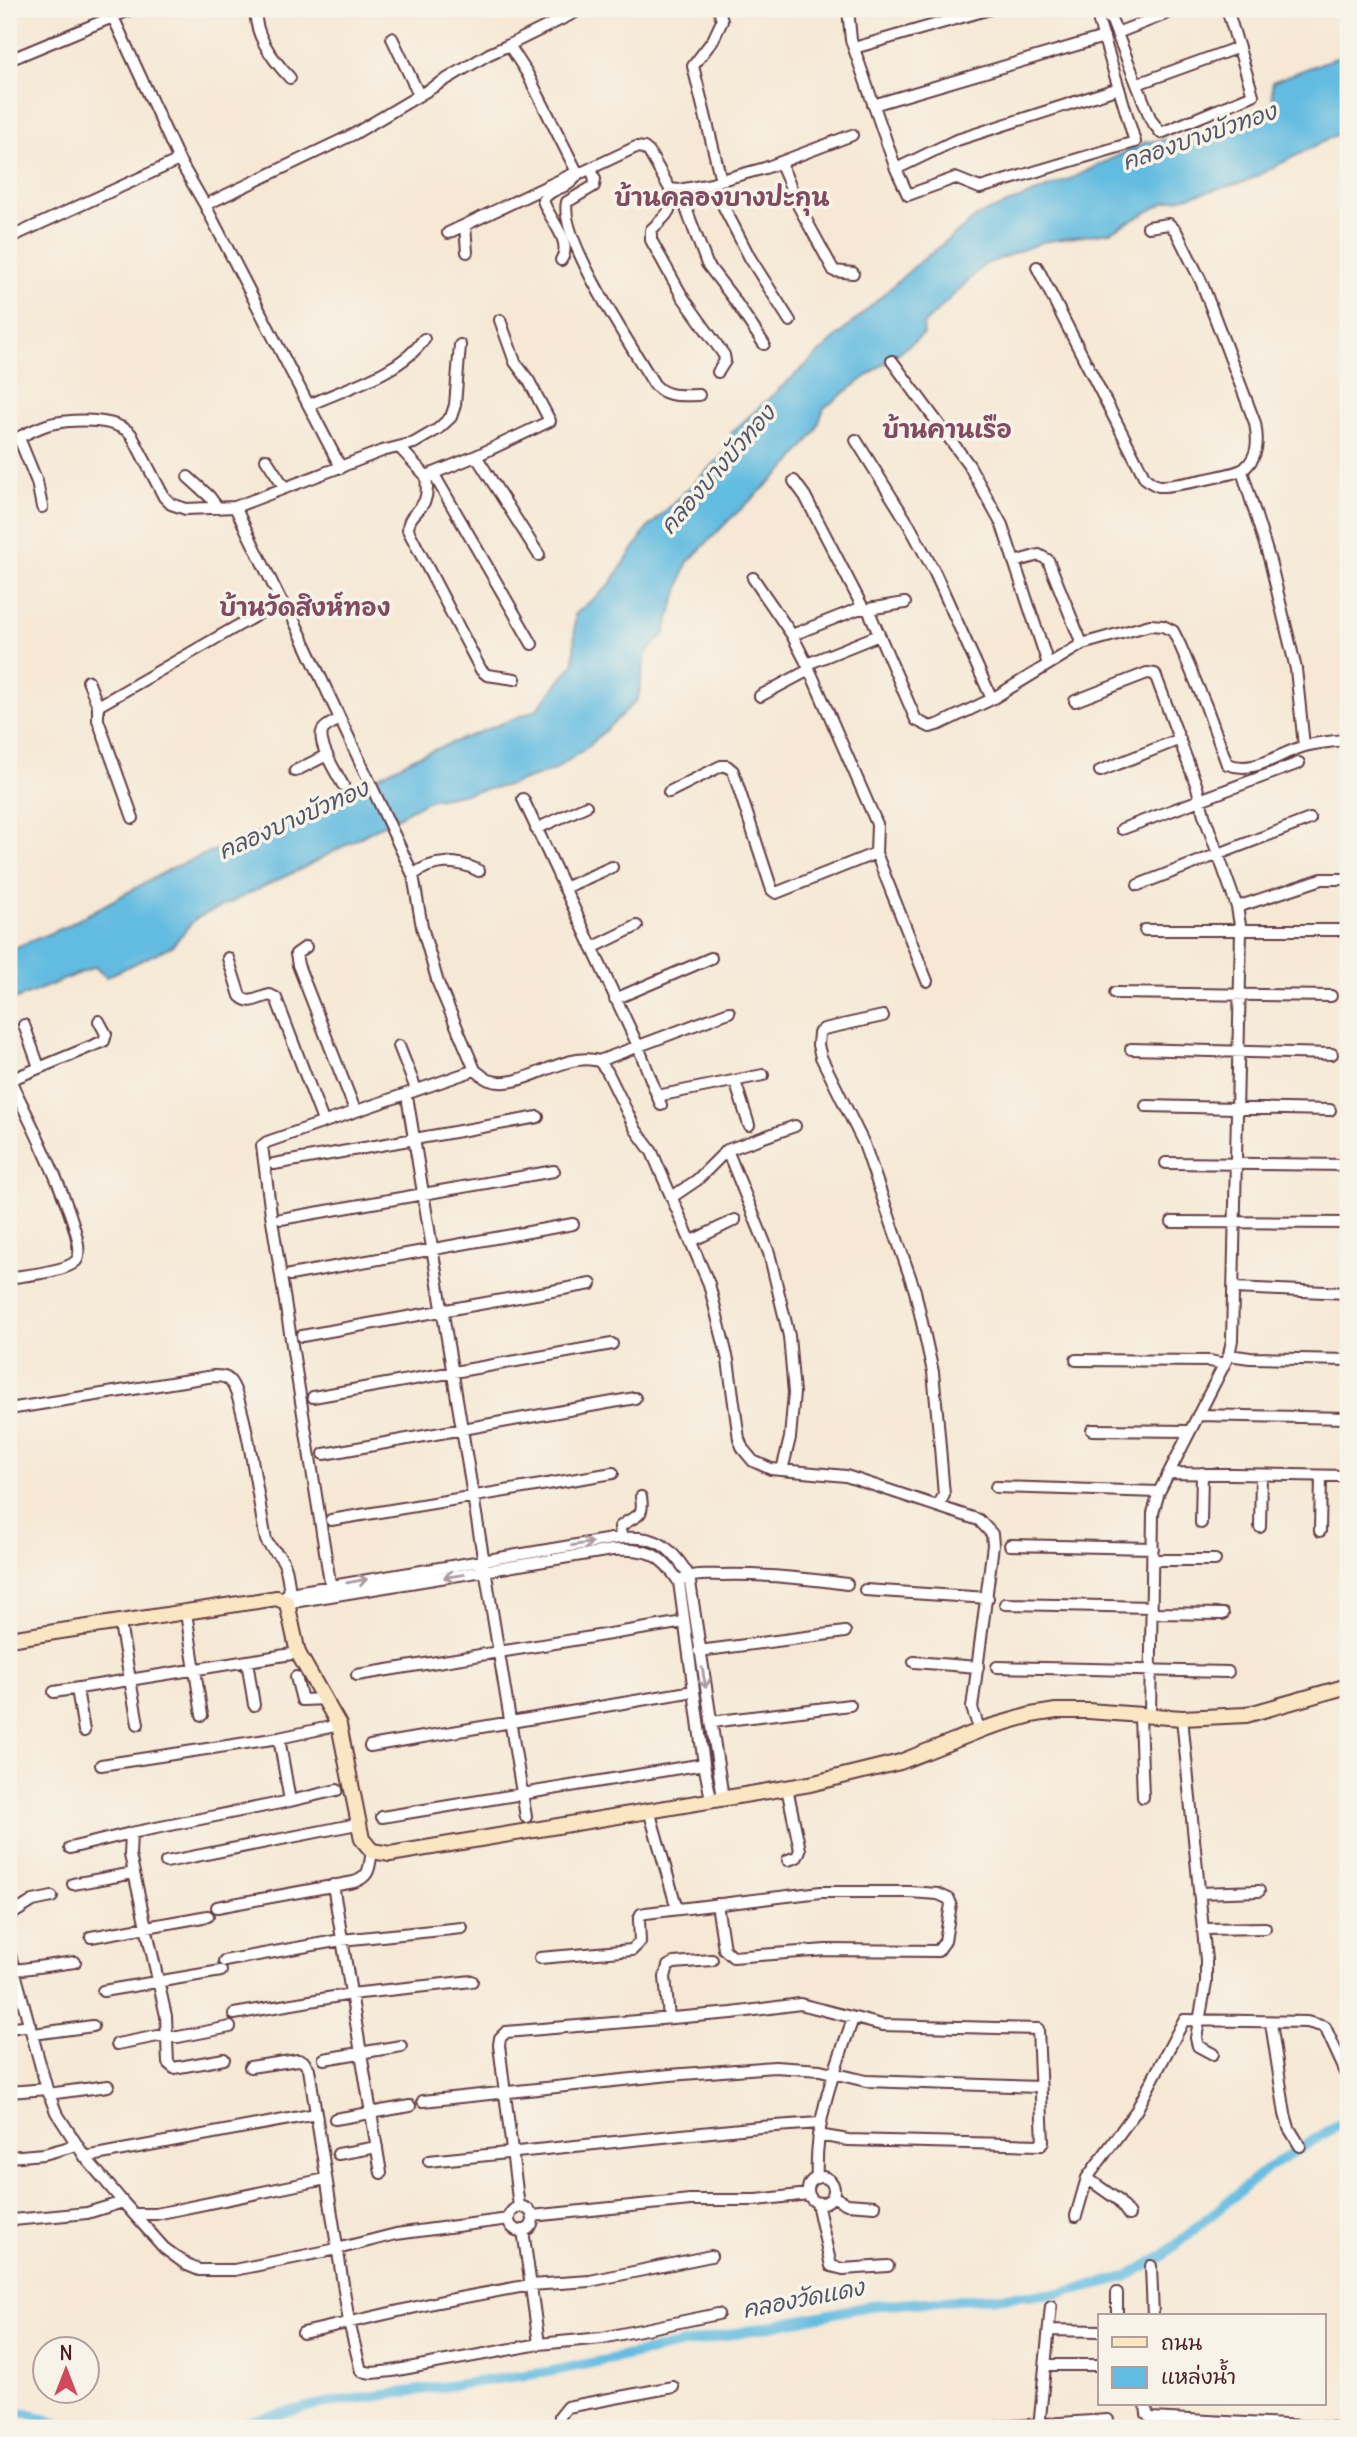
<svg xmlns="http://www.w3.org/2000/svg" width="1357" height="2437" font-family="Delius,'Playpen Sans Thai',sans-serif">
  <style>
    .water { fill: #62bbe0; stroke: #566d86; stroke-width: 2 }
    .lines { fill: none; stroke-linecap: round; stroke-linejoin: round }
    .canal { stroke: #62bbe0; stroke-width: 10 }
    .street-casing { stroke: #643d44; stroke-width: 14 }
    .secondary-casing { stroke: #643d44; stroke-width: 18 }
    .street { stroke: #fff; stroke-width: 10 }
    .secondary { stroke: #fbe6c3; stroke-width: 14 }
    .oneway { stroke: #ae9aa0 }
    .labels { text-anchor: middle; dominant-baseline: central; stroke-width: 7; stroke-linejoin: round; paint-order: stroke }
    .water-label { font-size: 23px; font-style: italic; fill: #52566a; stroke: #f7f3e8 }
    .quarter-label { font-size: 24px; font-weight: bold; fill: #814b64; stroke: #f7f3e8 }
  </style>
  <rect width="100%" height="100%" fill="#f7f3e8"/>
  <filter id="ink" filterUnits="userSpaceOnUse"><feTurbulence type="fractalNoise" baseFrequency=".0143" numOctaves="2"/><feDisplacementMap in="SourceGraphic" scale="14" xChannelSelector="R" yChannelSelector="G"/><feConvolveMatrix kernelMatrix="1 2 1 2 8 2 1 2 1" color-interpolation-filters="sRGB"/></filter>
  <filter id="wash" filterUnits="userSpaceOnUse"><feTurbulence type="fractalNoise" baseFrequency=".00686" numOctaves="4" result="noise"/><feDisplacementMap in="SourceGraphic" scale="28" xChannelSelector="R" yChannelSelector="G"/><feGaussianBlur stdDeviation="1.57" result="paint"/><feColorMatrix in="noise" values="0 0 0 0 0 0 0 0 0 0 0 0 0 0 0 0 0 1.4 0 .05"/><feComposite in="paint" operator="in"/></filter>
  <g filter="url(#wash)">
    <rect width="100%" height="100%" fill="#f6e8d5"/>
    <path class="water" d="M 1348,53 L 1348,125 L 1338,134 L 1245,182 L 1166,202 L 1110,232 L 1042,242 L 984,265 L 923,325 L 924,334 L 824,408 L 816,431 L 791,463 L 729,520 L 687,563 L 664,635 L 646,653 L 638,699 L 589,746 L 554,770 L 510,785 L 429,800 L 303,868 L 195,919 L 172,946 L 106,977 L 95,967 L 9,1002 L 9,950 L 63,928 L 172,868 L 308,812 L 418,756 L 536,710 L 574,664 L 575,614 L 608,587 L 647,529 L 724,454 L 732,432 L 915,266 L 979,215 L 1072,178 L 1146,142 L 1216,133 L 1273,104 L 1272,82 Z"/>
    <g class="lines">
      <path class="canal" d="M 9,2413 L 27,2413 L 69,2428
        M 222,2428 L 320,2404 L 548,2372 L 868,2306 L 1061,2293 L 1126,2277 L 1161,2257 L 1268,2168 L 1348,2119"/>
    </g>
  </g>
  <g filter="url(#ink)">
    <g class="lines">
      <defs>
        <path id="street" d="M 256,9 C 253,34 274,61 290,78
          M 848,9 L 851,40 L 896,169 L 908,195 L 955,178 L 980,188 L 1135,142 L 1099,22 L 1100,9
          M 1100,9 L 1112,21 L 1151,120 L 1161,133 L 1253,95 L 1227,9
          M 113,17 L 179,160 L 205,205 L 341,468
          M 1117,33 L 1178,9
          M 392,38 L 419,95
          M 509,45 L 582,9
          M 854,48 L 990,9
          M 9,60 L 132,9
          M 1137,84 L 1239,47
          M 873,105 L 1104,37
          M 780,162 L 799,207 L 834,271 L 853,273
          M 591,169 L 595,179 L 594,186 L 567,202 C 558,237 634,350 654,384 C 666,398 681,395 699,395
          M 896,169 L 954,141 L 1119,88
          M 721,180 L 765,168 L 852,135
          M 712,184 L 721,180 L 693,66 L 713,40 L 722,21 L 719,9
          M 670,189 C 673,214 667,214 651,230 L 651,240 L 682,296 L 724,355 L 725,361 L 718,372
          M 679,190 L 707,264 L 733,298 L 764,344
          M 205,205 L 354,134 L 489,54 L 509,45 L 527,73 L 577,172 L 583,172 L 636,147 L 644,148 L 649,152 L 670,189 L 679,190 L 712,184 L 750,258 L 790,321
          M 465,225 L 467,252
          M 448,233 L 577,172
          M 9,238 L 179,160
          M 561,260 C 574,241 548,219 543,200 C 553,185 569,191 579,172
          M 1037,267 L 1145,478 C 1150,482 1153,485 1159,486 C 1170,487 1239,474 1245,468 C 1259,455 1258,440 1255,423 L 1201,281 L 1176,231 L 1169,224 L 1148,227
          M 892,361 L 969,465 L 1002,525 L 1048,664
          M 309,405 C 346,388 401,373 424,339
          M 19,438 L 37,482 L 42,507
          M 856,440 L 909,525 L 935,573 L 992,699
          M 9,442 C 22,436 36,428 50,424 C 72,419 114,417 131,434 L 164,497 L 171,504 L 186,509 L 235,507 L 382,451 L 414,443 L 438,429 L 451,417 L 455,405 L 460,345
          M 400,448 L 426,476 C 427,484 428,492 425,500 C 420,512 408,515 408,530 L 481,670 L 487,675 L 515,679
          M 476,456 L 550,421 L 529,381 L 515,362 L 500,320
          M 266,459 L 285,488
          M 1242,471 L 1270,561 L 1296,669 L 1304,746
          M 433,473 L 532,644
          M 429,475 L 476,456 L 539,555
          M 188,477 L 209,496 L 218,508
          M 794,481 L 805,496 L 863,608
          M 235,507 L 281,601 L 292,616 L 413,875 L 422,927 L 438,983 L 475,1070 C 479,1073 484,1078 489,1080 C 522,1092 563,1050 599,1061 L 607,1071 L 636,1130 L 652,1152 L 709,1284 L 728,1360 L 739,1439 L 743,1449 L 753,1461 L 771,1469 L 846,1476 L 979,1520 L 992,1534 L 993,1545 L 972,1708 L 980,1731
          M 1014,562 L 1039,555 L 1048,560 L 1082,644
          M 753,578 L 792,635 L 858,609 L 868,609 L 916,720 L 930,727 L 940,724 L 992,699 L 1082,644 L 1150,625 L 1163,626 L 1173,631 L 1180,645 L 1206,706 L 1227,764 C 1256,775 1278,753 1305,746 C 1319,742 1334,742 1348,739
          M 868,609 L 905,603
          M 792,635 L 807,664
          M 879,635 L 807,664 L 877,824 L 876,853 L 927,981
          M 88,681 L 98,706
          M 760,696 L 809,670
          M 1075,701 L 1147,673 L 1155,674 L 1197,787 L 1204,815 L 1237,907 L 1241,931 L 1232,1340 L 1229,1355 L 1159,1492 L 1153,1513 L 1150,1717
          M 340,719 C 335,722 324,726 322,732 C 318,745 337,774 343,785
          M 295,771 L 327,755
          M 1100,771 L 1180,739
          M 669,792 L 721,766 L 727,766 L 733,771 L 772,890 L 776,893 L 876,853
          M 523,799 L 638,1046 L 661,1105
          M 133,818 L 98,720 L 98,706 L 281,601
          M 536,829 L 586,806
          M 1122,829 L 1299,763
          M 413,875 C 433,859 458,860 479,871
          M 1138,885 L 1310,819
          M 564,888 L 612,867
          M 1237,907 L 1322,879 L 1348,879
          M 1145,930 L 1348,930
          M 306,947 L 296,954 L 298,965 L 355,1110
          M 592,948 L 637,926
          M 228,958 L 240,996 C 250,1006 258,997 270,995 L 276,998 L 323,1121
          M 1115,993 L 1331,996
          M 615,999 L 711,958
          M 883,1016 L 824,1029 L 819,1033 L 818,1045 L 821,1057 L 864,1144 L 915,1291 L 933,1372 L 938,1423 L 944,1495 L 938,1506
          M 24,1025 L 39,1067
          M 399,1046 L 416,1089
          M 1131,1049 L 1332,1054
          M 599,1061 L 729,1012
          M 9,1078 C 21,1103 93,1243 76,1261 C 66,1272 24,1275 9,1278
          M 10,1080 L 104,1041 L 106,1034 L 99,1021
          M 735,1081 L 749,1125
          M 657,1096 L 763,1075
          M 408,1102 L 526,1817
          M 1146,1106 L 1330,1110
          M 727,1150 L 769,1253 L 789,1336 L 794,1393 L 790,1438 L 782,1470
          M 1166,1163 L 1348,1165
          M 274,1164 L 538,1117
          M 672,1197 L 697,1180 L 727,1150 L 795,1126
          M 281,1219 L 554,1171
          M 1172,1222 L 1348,1223
          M 692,1241 L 735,1220
          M 290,1275 L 573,1224
          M 1233,1288 L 1348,1293
          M 302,1336 L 591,1284
          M 1229,1355 L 1250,1358 L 1348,1360
          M 1076,1360 L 1210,1361 L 1224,1364
          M 313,1397 L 612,1344
          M 9,1409 L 214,1376 C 219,1376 225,1376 229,1380 C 245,1394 260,1513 266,1540 C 270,1549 276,1551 281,1558 C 288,1567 288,1582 290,1593 L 286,1595
          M 1198,1415 L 1348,1418
          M 1092,1430 L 1189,1431
          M 324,1454 L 635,1398
          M 1169,1473 L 1348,1476
          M 996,1487 L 1159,1492
          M 331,1520 L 613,1473
          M 1201,1523 L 1202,1473
          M 1260,1527 L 1261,1475
          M 1320,1531 L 1321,1476
          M 621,1538 L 620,1527 C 634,1514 645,1520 641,1497
          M 1010,1545 L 1153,1548
          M 1153,1560 L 1215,1560
          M 684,1579 C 694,1573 710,1575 722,1575 C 764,1574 805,1578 847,1584
          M 865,1590 L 988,1598
          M 332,1595 L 271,1214 L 262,1146 L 267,1142 L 475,1070
          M 293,1602 L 290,1593 L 612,1539 C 652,1534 668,1541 689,1576 L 723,1798
          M 287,1603 L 612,1550 C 646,1548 660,1552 679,1582 L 704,1764 L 711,1799
          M 1005,1604 L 1152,1607
          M 186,1613 L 202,1715
          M 1151,1613 L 1223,1614
          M 120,1624 L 138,1724
          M 699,1651 L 845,1632
          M 247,1661 L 254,1705
          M 914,1662 L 978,1667
          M 997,1667 L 1228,1672
          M 357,1675 L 684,1622
          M 296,1677 L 302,1700 L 326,1699
          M 77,1689 L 84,1731
          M 54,1692 L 298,1653
          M 1140,1716 L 1143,1797
          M 1182,1718 L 1206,1960 L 1206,1983 L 1196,2038 L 1198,2046 L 1213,2054
          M 711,1722 L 850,1705
          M 370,1746 L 694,1691
          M 101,1765 L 279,1738 L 339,1725
          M 787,1788 L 800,1850 L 797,1857 L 788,1860
          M 290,1801 L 337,1790
          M 649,1810 L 677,1909
          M 382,1817 L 704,1764
          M 131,1833 L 130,1855 L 166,2016 L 168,2063 L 174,2068 L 224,2059
          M 70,1848 L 131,1833 L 290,1801 L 279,1738
          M 166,1862 L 357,1824
          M 73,1884 L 134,1873
          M 333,1885 L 381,2173
          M 1199,1893 L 1259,1891
          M 217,1907 L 354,1882 C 371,1876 369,1867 372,1851
          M 9,1916 L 33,1901 L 52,1897
          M 1205,1929 L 1265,1928
          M 91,1937 L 208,1916
          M 9,1951 L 47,2089 L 56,2112 L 85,2157 L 123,2202 L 164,2248 L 187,2265 L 199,2270 L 234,2270 L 337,2249 L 396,2234 L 509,2219
          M 540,1958 L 632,1950 L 640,1942 L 639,1919 L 641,1914 L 646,1913 L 821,1892 L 910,1892 L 938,1894 L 949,1899 L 951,1904 L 945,1941 L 938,1951 L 826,1950 L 733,1957 L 724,1949 L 717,1904
          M 224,1961 L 341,1940 L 462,1928
          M 15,1970 L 75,1962
          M 103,1991 L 221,1971
          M 234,2014 L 351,1994 L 472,1981
          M 669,2018 L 665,1977 L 668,1966 L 674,1963 L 712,1960
          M 1271,2023 L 1285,2114 L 1289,2128 L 1300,2146
          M 9,2028 L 30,2025
          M 33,2034 L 93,2026
          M 117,2044 L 158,2036 L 178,2037 L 230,2027
          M 324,2059 L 401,2046
          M 250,2067 L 298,2060 L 303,2061 L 309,2069 L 349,2322 L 361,2371 L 372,2373 L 392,2371 L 539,2344 L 602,2338 L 718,2314
          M 9,2092 L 47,2089
          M 48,2094 L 108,2086
          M 423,2101 L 670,2075 L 775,2067 L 820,2070 L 866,2081 L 1039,2087
          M 335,2119 L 410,2106
          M 338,2154 L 377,2147
          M 9,2157 L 44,2154 L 77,2145
          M 85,2157 L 316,2114
          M 429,2161 L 760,2127 L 820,2123
          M808 2190a13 13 0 1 1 26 0a13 13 0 1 1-26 0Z
          M 817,2178 C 814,2122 834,2071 853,2019
          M 1087,2178 L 1118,2200 L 1129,2215
          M 832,2196 L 847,2204 L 875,2206
          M 817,2203 L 831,2266 L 843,2269 L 888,2266
          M 519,2207 L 499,2045 L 500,2038 L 506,2032 L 732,2013 L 800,2004 L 882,2025 L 1038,2029 L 1043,2142 L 1041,2145 L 848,2140 L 818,2135
          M509 2219a12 12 0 1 1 24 0a12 12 0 1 1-24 0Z
          M 134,2214 L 156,2214 L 326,2179
          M 532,2216 L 690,2200 L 757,2200 L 808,2194
          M 1076,2216 L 1087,2178 L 1136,2111 L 1184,2020 L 1307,2022 L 1325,2027 L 1348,2077
          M 13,2220 L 87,2213 L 123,2202
          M 523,2230 L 539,2344
          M 1151,2266 L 1153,2316
          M 1117,2316 L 1117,2293
          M 1049,2330 L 1100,2331
          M 303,2333 L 438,2302 L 530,2285 L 590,2281 L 711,2256
          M 1046,2365 L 1100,2365
          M 1146,2404 L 1147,2414 L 1151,2418 L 1340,2428
          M 996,2427 L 1108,2420
          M 560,2428 L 560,2416 L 567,2407 L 673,2387
          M 1039,2428 L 1051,2306"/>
        <path id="secondary" d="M 9,1639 L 277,1598 L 287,1603 L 298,1653 L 339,1725 L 362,1839 L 372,1851 L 390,1854 L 810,1784 L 900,1762 L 986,1728 L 1031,1715 L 1056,1711 L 1088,1711 L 1182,1718 L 1246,1715 L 1348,1686"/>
      </defs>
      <use href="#street" class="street-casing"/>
      <use href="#secondary" class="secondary-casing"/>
      <use href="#street" class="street"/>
      <use href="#secondary" class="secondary"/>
    </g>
    <defs><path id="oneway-shaft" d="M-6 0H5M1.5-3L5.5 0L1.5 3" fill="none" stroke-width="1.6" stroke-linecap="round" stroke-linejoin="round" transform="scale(1.75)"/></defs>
    <g class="oneway">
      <use href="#oneway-shaft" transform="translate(582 1544) rotate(-9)"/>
      <use href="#oneway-shaft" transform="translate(454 1576) rotate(171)"/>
      <use href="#oneway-shaft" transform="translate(357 1581) rotate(-10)"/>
      <use href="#oneway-shaft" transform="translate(704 1678) rotate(80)"/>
    </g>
  </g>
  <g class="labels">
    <g class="water-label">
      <text transform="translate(1199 136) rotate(-19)">คลองบางบัวทอง</text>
      <text transform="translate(717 469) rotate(-49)">คลองบางบัวทอง</text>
      <text transform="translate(293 819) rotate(-24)">คลองบางบัวทอง</text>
      <text transform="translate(803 2298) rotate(-11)">คลองวัดแดง</text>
    </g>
    <g class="quarter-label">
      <text x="722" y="197">บ้านคลองบางปะกุน</text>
      <text x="947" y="429">บ้านคานเรือ</text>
      <text x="305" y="607">บ้านวัดสิงห์ทอง</text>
    </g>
  </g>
  <rect width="1357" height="2437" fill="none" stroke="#f7f3e8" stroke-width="35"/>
  <rect x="1098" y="2314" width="228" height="91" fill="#f7f3e8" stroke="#b29e9c" stroke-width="2"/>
  <rect x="1112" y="2337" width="35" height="10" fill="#fbe6c3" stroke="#b29e9c" stroke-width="2"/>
  <text x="1161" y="2350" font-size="21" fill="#4a1f2b">ถนน</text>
  <rect x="1112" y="2367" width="35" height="21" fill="#62bbe0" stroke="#b29e9c" stroke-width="2"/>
  <text x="1161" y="2384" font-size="21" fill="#4a1f2b">แหล่งน้ำ</text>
  <g transform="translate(66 2370)"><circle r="33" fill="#f7f3e8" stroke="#b29e9c" stroke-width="2"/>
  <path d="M0-5L12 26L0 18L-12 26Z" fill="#d1495b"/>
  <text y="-10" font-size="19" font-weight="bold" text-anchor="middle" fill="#4a1f2b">N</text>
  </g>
</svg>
